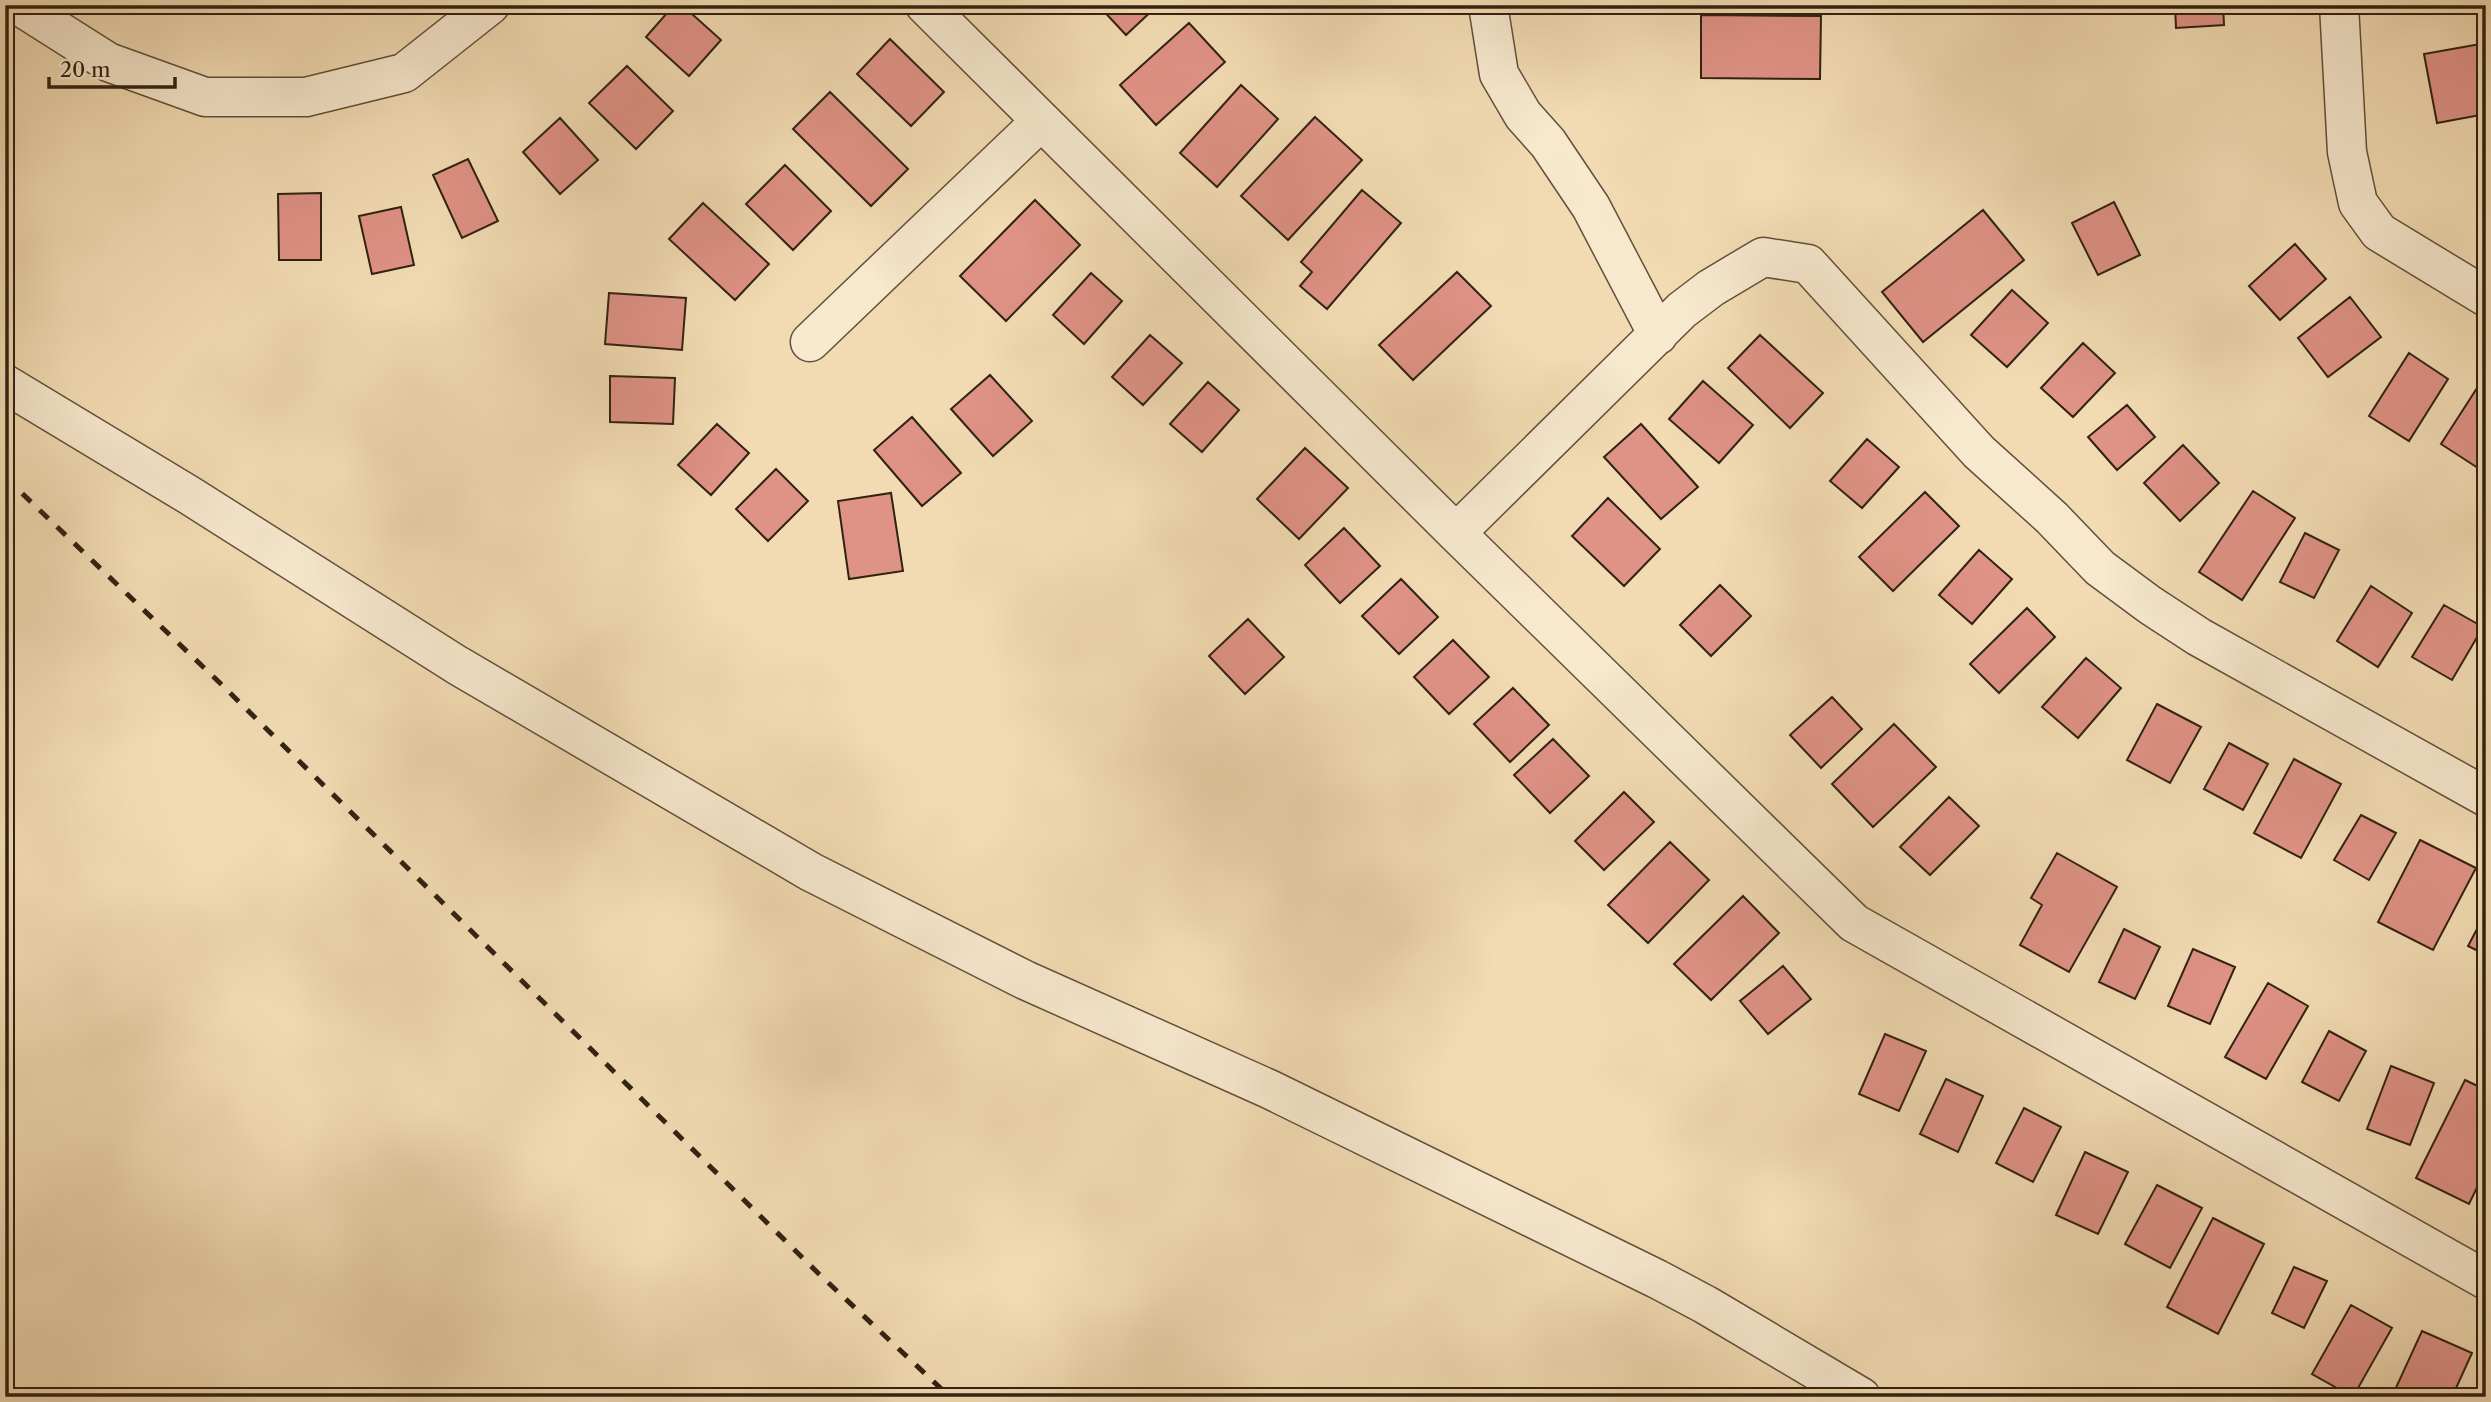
<svg xmlns="http://www.w3.org/2000/svg" width="2491" height="1402" font-family="'Libre Caslon Text',serif">
  <style>
    .building { fill: #df9286; stroke: #312212; stroke-width: 2 }
    .lines { fill: none; stroke-linecap: round; stroke-linejoin: round }
    .minor-casing { stroke: #61503a; stroke-width: 41 }
    .minor { stroke: #f7e8ce; stroke-width: 38 }
    .rail { stroke: #312212; stroke-width: 5; stroke-dasharray: 12 12; stroke-linecap: butt }
  </style>
  <rect width="100%" height="100%" fill="#f2dbb3"/>
  <filter id="stains"><feTurbulence type="fractalNoise" baseFrequency=".00286" numOctaves="4"/><feColorMatrix values="0 0 0 0 .2 0 0 0 0 .09 0 0 0 0 .02 0 0 0 .5 -.17"/></filter>
  <radialGradient id="worn" r=".72"><stop offset=".6" stop-color="#630" stop-opacity="0"/><stop offset="1" stop-color="#630" stop-opacity=".3"/></radialGradient>
  <path class="building" d="M 674,5 L 682,5 L 721,40 L 689,76 L 646,37 Z
    M 1098,5 L 1158,5 L 1126,35 Z
    M 2175,5 L 2223,5 L 2224,25 L 2176,28 Z
    M 1701,15 L 1821,16 L 1820,79 L 1701,78 Z
    M 1189,23 L 1225,62 L 1156,125 L 1120,85 Z
    M 890,39 L 944,92 L 911,126 L 857,74 Z
    M 2486,43 L 2486,114 L 2437,123 L 2424,54 Z
    M 627,66 L 673,111 L 636,149 L 589,103 Z
    M 1241,85 L 1278,119 L 1217,187 L 1180,153 Z
    M 830,92 L 908,169 L 871,206 L 793,129 Z
    M 1315,117 L 1362,160 L 1288,240 L 1241,196 Z
    M 560,118 L 598,160 L 560,194 L 523,152 Z
    M 468,159 L 498,221 L 462,238 L 433,175 Z
    M 785,165 L 831,211 L 793,250 L 746,204 Z
    M 1362,190 L 1401,223 L 1327,309 L 1300,286 L 1312,272 L 1301,262 Z
    M 321,193 L 321,260 L 279,260 L 278,194 Z
    M 1035,200 L 1080,245 L 1006,321 L 960,276 Z
    M 2114,202 L 2140,255 L 2098,275 L 2072,223 Z
    M 703,203 L 769,264 L 735,300 L 669,239 Z
    M 401,207 L 414,265 L 372,274 L 359,216 Z
    M 1983,210 L 2024,260 L 1923,342 L 1882,292 Z
    M 2295,244 L 2326,279 L 2280,320 L 2249,286 Z
    M 1457,272 L 1491,306 L 1413,380 L 1379,345 Z
    M 1091,273 L 1122,301 L 1084,344 L 1053,315 Z
    M 2012,290 L 2048,323 L 2007,367 L 1971,335 Z
    M 609,293 L 686,298 L 682,350 L 605,344 Z
    M 2350,297 L 2381,337 L 2328,377 L 2298,338 Z
    M 1150,335 L 1182,363 L 1143,405 L 1112,377 Z
    M 1760,335 L 1823,393 L 1790,428 L 1728,368 Z
    M 2083,343 L 2115,373 L 2073,417 L 2041,388 Z
    M 2409,353 L 2448,379 L 2409,441 L 2369,416 Z
    M 990,375 L 1032,421 L 993,456 L 951,409 Z
    M 610,376 L 675,378 L 673,424 L 610,422 Z
    M 1703,381 L 1753,425 L 1719,463 L 1669,419 Z
    M 1208,382 L 1239,410 L 1202,452 L 1170,424 Z
    M 2477,388 L 2486,393 L 2486,463 L 2481,470 L 2441,444 Z
    M 2127,405 L 2155,437 L 2117,470 L 2088,437 Z
    M 912,417 L 961,473 L 922,506 L 874,450 Z
    M 717,424 L 749,453 L 711,495 L 678,465 Z
    M 1641,424 L 1698,487 L 1661,519 L 1604,457 Z
    M 1867,439 L 1899,467 L 1862,508 L 1830,481 Z
    M 2183,445 L 2219,483 L 2180,521 L 2144,483 Z
    M 1305,448 L 1348,488 L 1299,539 L 1257,499 Z
    M 776,469 L 808,501 L 768,541 L 736,509 Z
    M 2253,491 L 2295,518 L 2242,600 L 2199,572 Z
    M 1925,492 L 1959,526 L 1893,591 L 1859,557 Z
    M 891,493 L 903,571 L 849,579 L 838,501 Z
    M 1608,498 L 1660,549 L 1624,586 L 1572,536 Z
    M 1344,528 L 1380,566 L 1340,603 L 1305,565 Z
    M 2305,533 L 2339,550 L 2314,598 L 2280,582 Z
    M 1979,550 L 2012,579 L 1972,624 L 1939,595 Z
    M 1401,579 L 1438,617 L 1399,654 L 1362,616 Z
    M 1720,585 L 1751,616 L 1711,656 L 1680,625 Z
    M 2371,586 L 2412,613 L 2378,667 L 2337,641 Z
    M 2444,605 L 2483,627 L 2452,680 L 2412,657 Z
    M 2027,608 L 2055,637 L 1999,693 L 1970,664 Z
    M 1248,619 L 1284,657 L 1245,694 L 1209,656 Z
    M 1453,640 L 1489,677 L 1449,714 L 1414,677 Z
    M 2086,658 L 2121,688 L 2078,738 L 2042,707 Z
    M 1513,688 L 1549,725 L 1510,762 L 1474,724 Z
    M 1832,697 L 1862,729 L 1821,768 L 1790,735 Z
    M 2157,704 L 2201,727 L 2170,783 L 2127,760 Z
    M 1894,724 L 1936,767 L 1873,827 L 1832,784 Z
    M 1553,739 L 1589,776 L 1550,813 L 1514,775 Z
    M 2229,743 L 2268,764 L 2243,810 L 2204,789 Z
    M 2294,759 L 2341,784 L 2301,858 L 2254,833 Z
    M 1624,792 L 1654,822 L 1604,870 L 1575,841 Z
    M 1949,797 L 1979,826 L 1930,875 L 1900,847 Z
    M 2361,815 L 2396,833 L 2369,880 L 2334,860 Z
    M 2420,840 L 2476,868 L 2433,950 L 2378,922 Z
    M 1670,842 L 1709,880 L 1648,943 L 1608,905 Z
    M 2057,853 L 2117,887 L 2069,972 L 2020,945 L 2042,905 L 2031,898 Z
    M 1743,896 L 1779,933 L 1711,1000 L 1674,964 Z
    M 2486,912 L 2486,955 L 2468,946 Z
    M 2124,929 L 2160,947 L 2135,999 L 2099,982 Z
    M 2193,949 L 2235,967 L 2210,1024 L 2168,1006 Z
    M 1783,966 L 1811,999 L 1768,1034 L 1740,1001 Z
    M 2268,983 L 2308,1006 L 2266,1079 L 2225,1057 Z
    M 2329,1031 L 2366,1051 L 2339,1101 L 2302,1082 Z
    M 1885,1034 L 1926,1051 L 1899,1111 L 1859,1094 Z
    M 2391,1066 L 2434,1083 L 2410,1145 L 2367,1129 Z
    M 1946,1079 L 1983,1096 L 1958,1152 L 1920,1134 Z
    M 2465,1080 L 2486,1090 L 2486,1169 L 2469,1204 L 2416,1178 Z
    M 2024,1108 L 2061,1127 L 2033,1182 L 1996,1163 Z
    M 2085,1152 L 2128,1172 L 2098,1234 L 2056,1215 Z
    M 2157,1185 L 2202,1208 L 2170,1268 L 2125,1244 Z
    M 2213,1218 L 2264,1244 L 2218,1334 L 2167,1307 Z
    M 2294,1267 L 2327,1281 L 2304,1328 L 2272,1313 Z
    M 2351,1305 L 2392,1328 L 2353,1397 L 2312,1374 Z
    M 2422,1331 L 2472,1353 L 2452,1397 L 2404,1397 L 2394,1392 Z"/>
  <g class="lines">
    <defs>
      <path id="minor" d="M 18,5 L 108,62 L 205,97 L 306,97 L 404,73 L 490,5
        M 925,5 L 1456,533 L 1854,923 L 2486,1280
        M 1488,5 L 1499,74 L 1523,115 L 1548,143 L 1591,207 L 1658,335
        M 2339,5 L 2347,152 L 2358,203 L 2379,232 L 2486,297
        M 810,342 L 1041,121
        M 5,384 L 189,495 L 457,665 L 811,872 L 1025,980 L 1269,1089 L 1657,1279 L 1706,1305 L 1861,1397
        M 1456,533 L 1682,310 L 1711,288 L 1763,257 L 1808,264 L 1979,452 L 2052,518 L 2100,568 L 2150,605 L 2199,637 L 2486,797"/>
    </defs>
    <use href="#minor" class="minor-casing"/>
    <use href="#minor" class="minor"/>
    <path class="rail" d="M 5,477 L 221,684 L 819,1274 L 950,1397"/>
  </g>
  <rect width="2491" height="1402" fill="none" stroke="#f2dbb3" stroke-width="28"/>
  <rect x="7" y="7" width="2477" height="1388" fill="none" stroke="#312212" stroke-width="3.5"/>
  <rect x="14" y="14" width="2463" height="1374" fill="none" stroke="#312212" stroke-width="2"/>
  <path d="M49 77v10h126v-10" fill="none" stroke="#312212" stroke-width="3.5"/>
  <text x="60" y="77" font-size="21" fill="#312212" stroke="#f7e8ce" stroke-width="5" paint-order="stroke">20 m</text>
  <rect width="100%" height="100%" filter="url(#stains)"/>
  <rect width="100%" height="100%" fill="url(#worn)"/>
</svg>
